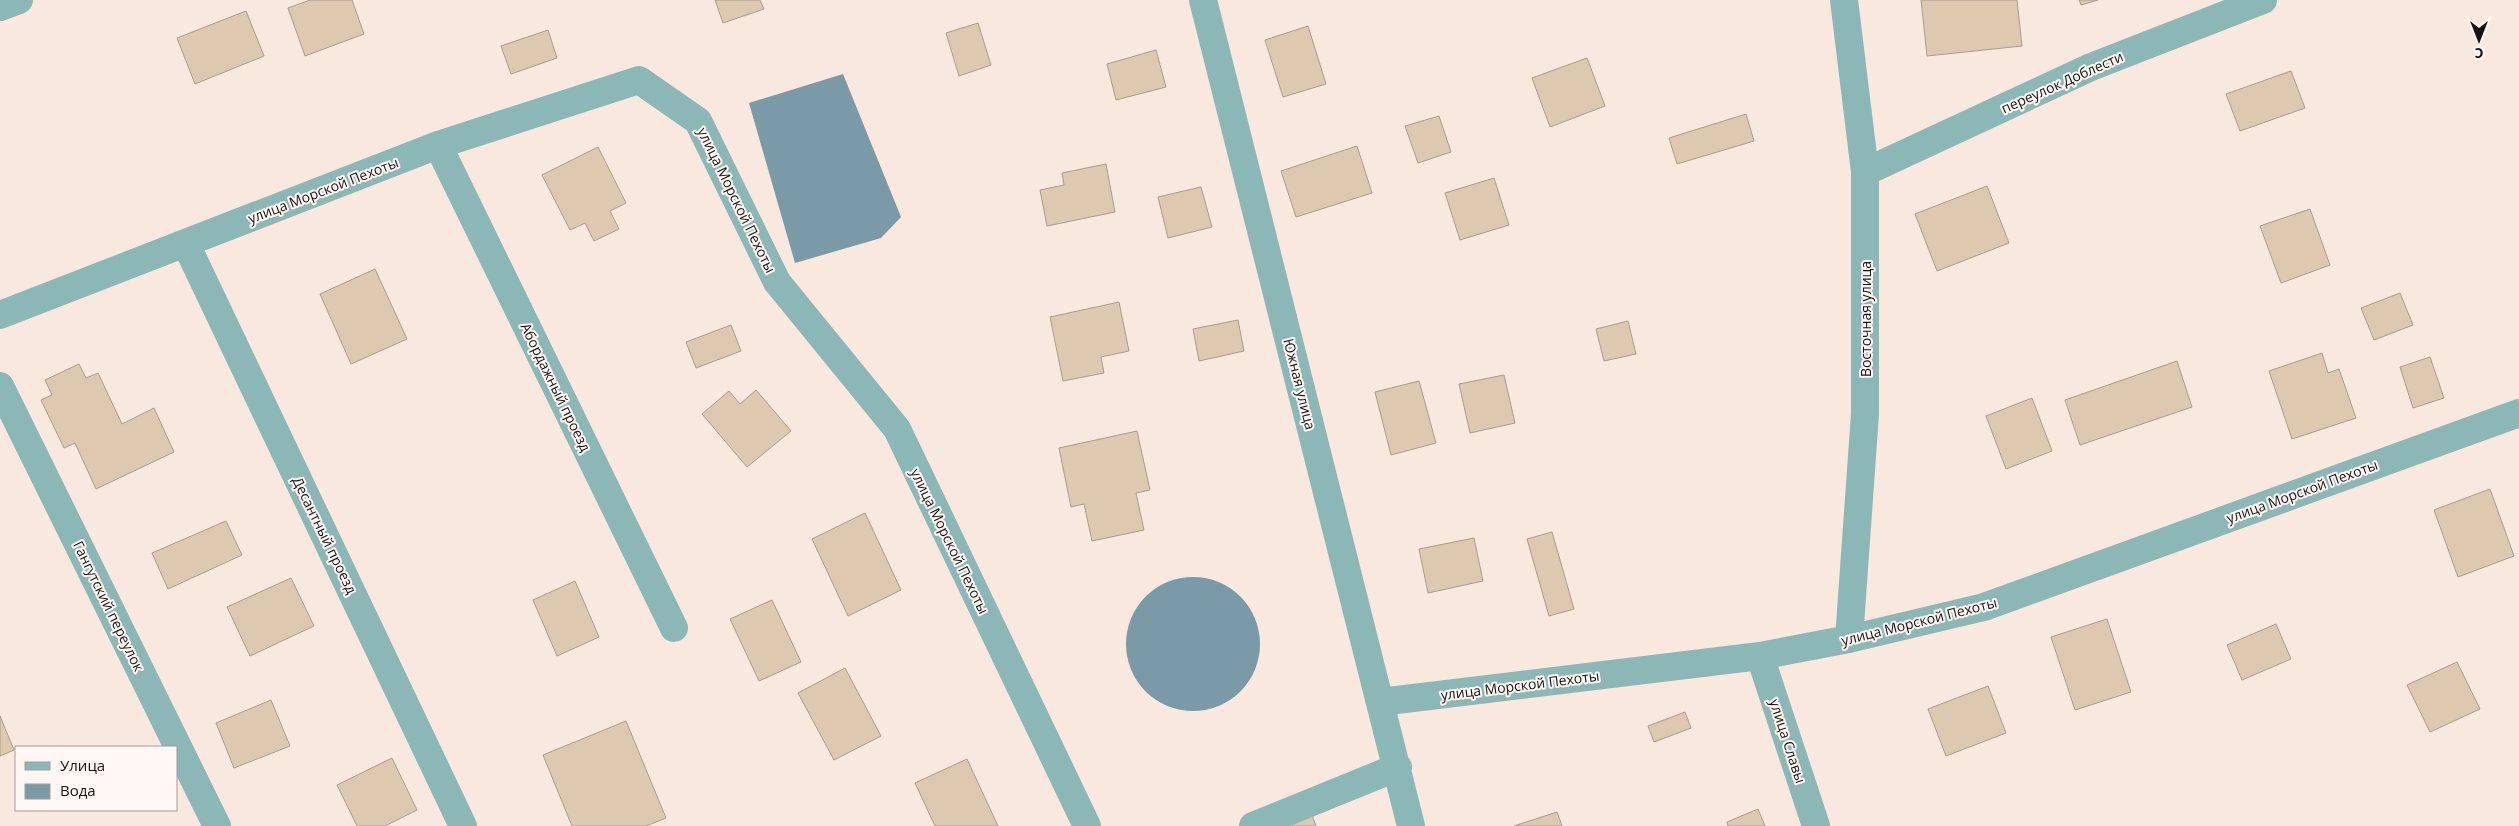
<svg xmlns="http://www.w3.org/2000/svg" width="2519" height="826" font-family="'Open Sans',sans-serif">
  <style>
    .water { fill: #7a9aa7 }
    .building { fill: #ddc9b0; stroke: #a79c8f }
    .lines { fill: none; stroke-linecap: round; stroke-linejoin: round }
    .minor { stroke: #8cb7b7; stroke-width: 28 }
    .labels { text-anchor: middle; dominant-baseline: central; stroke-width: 4; stroke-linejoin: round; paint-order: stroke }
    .street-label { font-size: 14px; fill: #17120f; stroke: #fef7f3 }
  </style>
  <rect width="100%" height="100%" fill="#f8e8dd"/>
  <path class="water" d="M 843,74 L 901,217 L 881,238 L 795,263 L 749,103 Z
    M1126 644a67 67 0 1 1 134 0a67 67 0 1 1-134 0Z"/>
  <path class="building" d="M 310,0 L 352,0 L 364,34 L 305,56 L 288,8 Z
    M 715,0 L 760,0 L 764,9 L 723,23 Z
    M 1921,0 L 2017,0 L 2022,46 L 1927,56 Z
    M 2079,0 L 2098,0 L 2081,5 Z
    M 246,11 L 264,56 L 195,84 L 177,38 Z
    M 978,23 L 991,65 L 959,76 L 946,33 Z
    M 1308,26 L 1326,84 L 1283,97 L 1265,40 Z
    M 548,30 L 557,58 L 511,74 L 501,46 Z
    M 1156,50 L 1166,87 L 1116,100 L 1107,64 Z
    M 1587,58 L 1605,106 L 1550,127 L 1532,78 Z
    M 2291,71 L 2305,108 L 2240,131 L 2226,94 Z
    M 1746,114 L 1754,141 L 1677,164 L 1669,138 Z
    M 1439,116 L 1451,152 L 1418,163 L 1405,126 Z
    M 1357,146 L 1372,193 L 1296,217 L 1281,171 Z
    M 598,147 L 626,203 L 610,211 L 619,229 L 594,241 L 585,223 L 570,230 L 542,175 Z
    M 1106,164 L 1115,212 L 1047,226 L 1040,190 L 1064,185 L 1062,173 Z
    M 1494,178 L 1509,225 L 1460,240 L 1445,193 Z
    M 1987,186 L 2009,243 L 1937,271 L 1915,214 Z
    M 1201,187 L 1212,227 L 1168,238 L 1158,197 Z
    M 2310,209 L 2330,265 L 2281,283 L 2260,226 Z
    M 375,269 L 407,339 L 351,364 L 320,294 Z
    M 2400,293 L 2413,325 L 2374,340 L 2361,308 Z
    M 1119,302 L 1129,351 L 1101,357 L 1104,373 L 1063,381 L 1050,317 Z
    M 1238,320 L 1244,351 L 1199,361 L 1193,329 Z
    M 1628,321 L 1636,354 L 1604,361 L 1596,329 Z
    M 731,325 L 741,351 L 696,368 L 686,342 Z
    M 2322,353 L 2328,373 L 2339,369 L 2356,418 L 2292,439 L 2269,371 Z
    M 2430,357 L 2444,398 L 2413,408 L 2400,367 Z
    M 2177,361 L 2192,407 L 2080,445 L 2065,400 Z
    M 79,364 L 86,378 L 98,373 L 122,424 L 154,408 L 174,452 L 96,489 L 75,443 L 64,448 L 41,400 L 52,395 L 45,380 Z
    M 1504,375 L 1515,423 L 1470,433 L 1459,384 Z
    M 1419,381 L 1436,443 L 1391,455 L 1375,392 Z
    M 756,390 L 791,431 L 747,467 L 702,414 L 729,391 L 740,404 Z
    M 2032,398 L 2052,451 L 2006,469 L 1986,416 Z
    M 1137,431 L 1150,490 L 1136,493 L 1144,530 L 1092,541 L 1084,504 L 1071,507 L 1059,448 Z
    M 2490,489 L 2514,556 L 2458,577 L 2434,510 Z
    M 865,513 L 901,590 L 848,616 L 812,539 Z
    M 226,521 L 242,555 L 168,589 L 152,553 Z
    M 1552,532 L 1574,609 L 1549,616 L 1527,539 Z
    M 1474,538 L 1483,581 L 1428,593 L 1419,549 Z
    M 291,578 L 314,626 L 250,656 L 227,607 Z
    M 575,581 L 599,637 L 557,656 L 533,600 Z
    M 772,600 L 801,662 L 759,681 L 730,619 Z
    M 2107,619 L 2131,692 L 2075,710 L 2051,637 Z
    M 2276,624 L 2291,659 L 2242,680 L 2227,645 Z
    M 2457,662 L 2480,709 L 2430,732 L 2407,685 Z
    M 845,668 L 881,736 L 834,760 L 798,693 Z
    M 1988,686 L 2006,733 L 1946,756 L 1928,709 Z
    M 271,700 L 290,746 L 234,768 L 216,723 Z
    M 1685,712 L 1691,728 L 1654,742 L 1648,726 Z
    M 0,716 L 14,750 L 0,756 Z
    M 626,721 L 666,818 L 646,826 L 572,826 L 543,755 Z
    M 392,758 L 417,810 L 385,826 L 357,826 L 337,785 Z
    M 967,759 L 998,826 L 935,826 L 915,783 Z
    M 1758,809 L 1765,826 L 1728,826 L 1727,822 Z
    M 1557,812 L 1562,826 L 1514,826 Z
    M 1312,815 L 1316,826 L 1293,826 L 1292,822 Z"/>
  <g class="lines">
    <path class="minor" d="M 1203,0 L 1411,826
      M 1844,0 L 1865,172 L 1865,414 L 1849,639
      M 0,7 L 19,0
      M 438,145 L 674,628
      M 1865,172 L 2091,67 L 2263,0
      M 186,244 L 463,826
      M 0,315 L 438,145 L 639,80 L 698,121 L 777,282 L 897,429 L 1087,826
      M 0,386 L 217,826
      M 1760,656 L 1816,826
      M 1380,702 L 1760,656 L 1849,639 L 1984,607 L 2519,413
      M 1253,826 L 1398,767"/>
  </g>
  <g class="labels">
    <g class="street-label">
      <text transform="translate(2062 82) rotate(-24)">переулок Доблести</text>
      <text transform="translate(323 190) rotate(-21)">улица Морской Пехоты</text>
      <text transform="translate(737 200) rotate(64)">улица Морской Пехоты</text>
      <text transform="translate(1865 319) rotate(-90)">Восточная улица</text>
      <text transform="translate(1300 384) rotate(76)">Южная улица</text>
      <text transform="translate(556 387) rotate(64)">Абордажный проезд</text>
      <text transform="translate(2302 491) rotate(-20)">улица Морской Пехоты</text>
      <text transform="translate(325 535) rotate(64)">Десантный проезд</text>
      <text transform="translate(950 541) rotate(64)">улица Морской Пехоты</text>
      <text transform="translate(109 606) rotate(64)">Гангутский переулок</text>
      <text transform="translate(1919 621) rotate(-14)">улица Морской Пехоты</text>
      <text transform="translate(1520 685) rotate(-7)">улица Морской Пехоты</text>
      <text transform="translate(1788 741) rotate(72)">улица Славы</text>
    </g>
  </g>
  <rect x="15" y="746" width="162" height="65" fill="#fef7f3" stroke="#a29b98"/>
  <rect x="25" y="762" width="25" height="8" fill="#8cb7b7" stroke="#a29b98"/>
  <text x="60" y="771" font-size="15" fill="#17120f">Улица</text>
  <rect x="25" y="784" width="25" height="15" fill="#7a9aa7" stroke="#a29b98"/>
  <text x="60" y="796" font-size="15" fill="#17120f">Вода</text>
  <g transform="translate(2479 40) rotate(180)" stroke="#fef7f3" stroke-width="4" paint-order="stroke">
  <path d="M0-4L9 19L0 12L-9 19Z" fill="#17120f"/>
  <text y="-8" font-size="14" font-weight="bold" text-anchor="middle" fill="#17120f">С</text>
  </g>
</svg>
